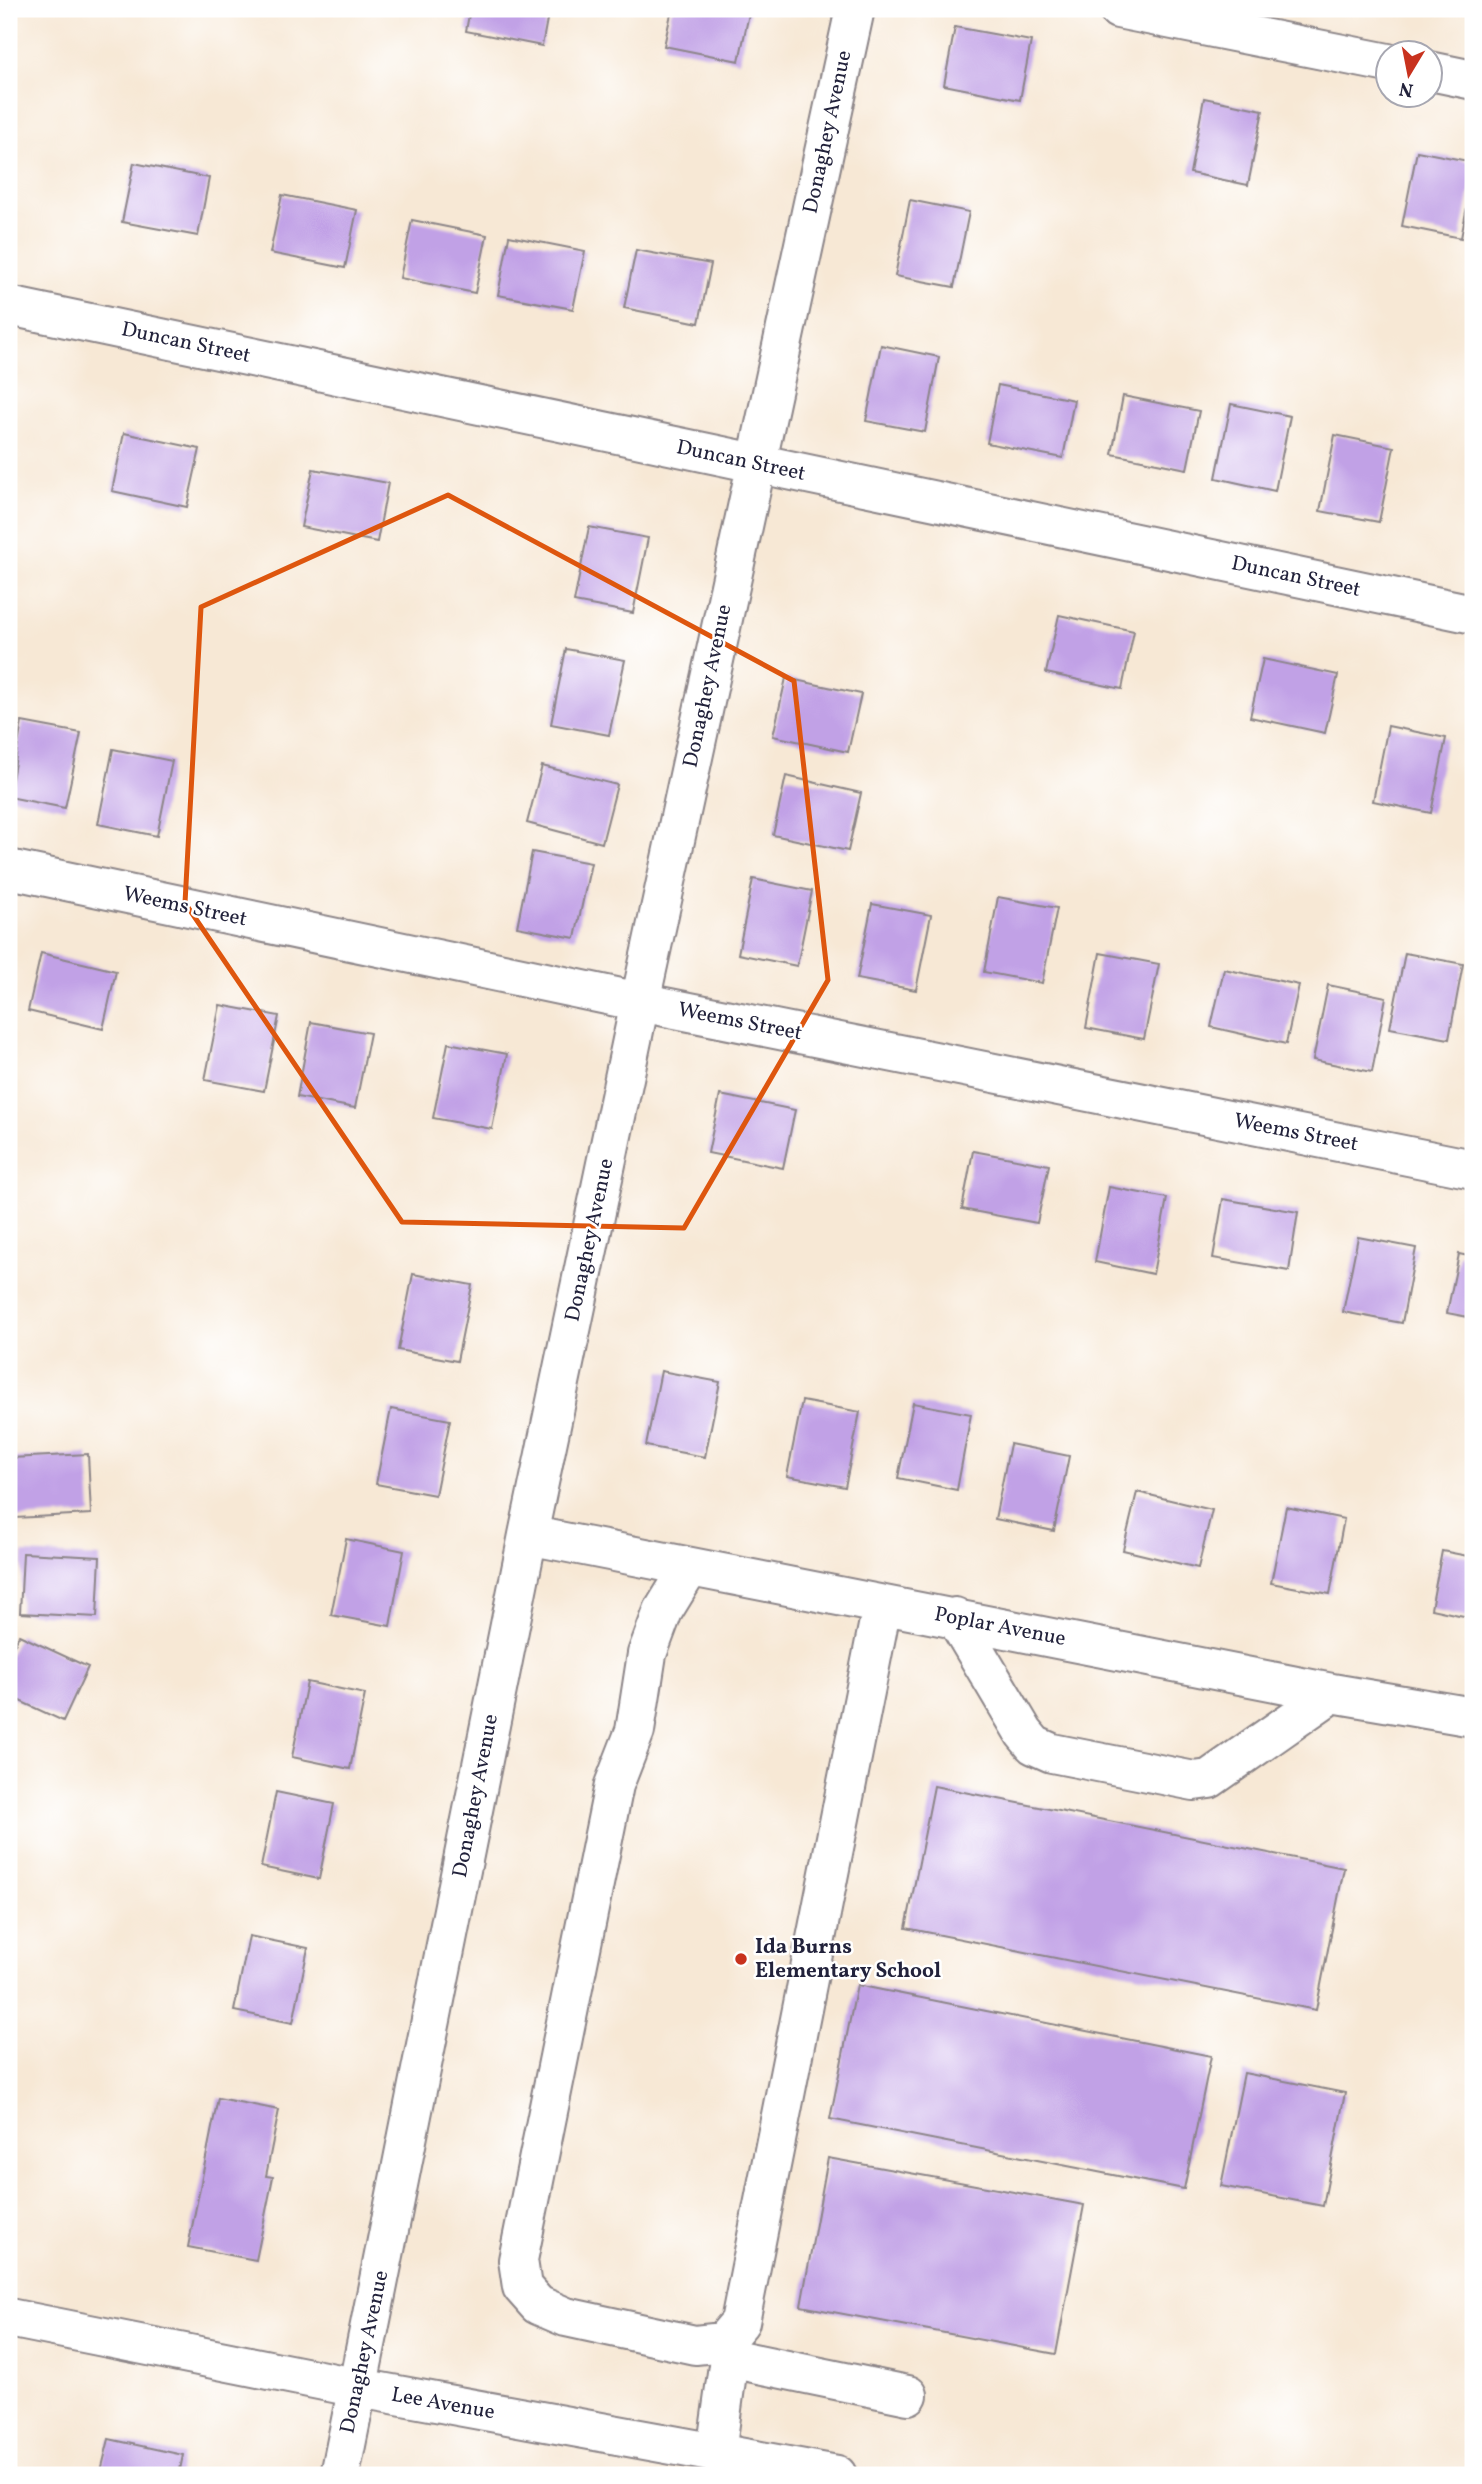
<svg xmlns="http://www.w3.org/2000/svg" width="1482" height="2484" font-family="Vollkorn,serif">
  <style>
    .building { fill: #c1a1e6 }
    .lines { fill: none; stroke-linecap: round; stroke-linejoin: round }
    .minor-casing { stroke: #8c8588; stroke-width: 42 }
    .minor { stroke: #fff; stroke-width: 38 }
    .marked { fill: none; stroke: #de560e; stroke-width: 5; stroke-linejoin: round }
    .poi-dot { fill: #c8321e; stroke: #fff; stroke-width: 2.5 }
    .labels { text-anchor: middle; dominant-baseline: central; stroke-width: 5; stroke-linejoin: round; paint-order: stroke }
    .street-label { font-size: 21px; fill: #22223b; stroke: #fff }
    .poi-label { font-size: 21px; font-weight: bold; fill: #22223b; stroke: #fff; text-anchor: start }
  </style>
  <rect width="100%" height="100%" fill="#fff"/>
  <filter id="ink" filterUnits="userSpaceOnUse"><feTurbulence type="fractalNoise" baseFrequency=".0143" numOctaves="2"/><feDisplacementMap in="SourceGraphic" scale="14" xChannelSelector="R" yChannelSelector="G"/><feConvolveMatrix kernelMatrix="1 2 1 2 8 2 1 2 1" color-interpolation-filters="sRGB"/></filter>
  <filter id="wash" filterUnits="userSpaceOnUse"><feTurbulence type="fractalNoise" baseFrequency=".00686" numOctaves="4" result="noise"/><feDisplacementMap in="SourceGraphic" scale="28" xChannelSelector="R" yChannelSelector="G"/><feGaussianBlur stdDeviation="1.57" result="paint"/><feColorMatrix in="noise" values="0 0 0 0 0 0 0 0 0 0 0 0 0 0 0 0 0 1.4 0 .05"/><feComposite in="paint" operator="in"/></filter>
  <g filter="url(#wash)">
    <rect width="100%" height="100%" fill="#f7e8d5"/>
    <g id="blocks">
      <path class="building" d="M 470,9 L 549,9 L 542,46 L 466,31 Z
        M 672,9 L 750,9 L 739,61 L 664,46 Z
        M 955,27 L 1031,41 L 1020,100 L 944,85 Z
        M 1204,98 L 1263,110 L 1248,185 L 1190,173 Z
        M 1417,151 L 1473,162 L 1473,175 L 1461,238 L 1402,226 Z
        M 134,163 L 209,178 L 198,236 L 122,222 Z
        M 282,195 L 357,210 L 345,268 L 270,253 Z
        M 910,200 L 969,212 L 954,287 L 895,276 Z
        M 412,220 L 487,235 L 475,293 L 400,278 Z
        M 509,236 L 585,251 L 573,309 L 498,295 Z
        M 636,250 L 711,264 L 699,323 L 624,308 Z
        M 881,345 L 939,357 L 925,432 L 866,421 Z
        M 998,385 L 1074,400 L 1063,458 L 987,443 Z
        M 1123,396 L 1199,411 L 1187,469 L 1112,454 Z
        M 1231,404 L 1290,416 L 1275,491 L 1216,478 Z
        M 124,433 L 200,449 L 187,507 L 112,491 Z
        M 1335,435 L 1394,447 L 1379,522 L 1320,511 Z
        M 313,469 L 388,483 L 377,542 L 301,527 Z
        M 589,527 L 648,538 L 633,613 L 574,602 Z
        M 1059,615 L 1134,631 L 1122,689 L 1046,673 Z
        M 566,649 L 625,660 L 609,735 L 551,724 Z
        M 1263,659 L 1338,675 L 1325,733 L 1250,717 Z
        M 786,678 L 861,694 L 848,752 L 773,736 Z
        M 22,722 L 81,733 L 65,808 L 9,797 Z
        M 1388,726 L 1446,738 L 1431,813 L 1373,801 Z
        M 113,749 L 172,761 L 157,836 L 98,824 Z
        M 542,766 L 617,785 L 602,843 L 527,823 Z
        M 786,776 L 861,793 L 848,851 L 773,835 Z
        M 532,852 L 591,863 L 575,938 L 517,927 Z
        M 753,879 L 812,891 L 797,966 L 738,954 Z
        M 998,897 L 1057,908 L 1042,983 L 984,972 Z
        M 872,904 L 931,915 L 916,990 L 857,979 Z
        M 41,953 L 116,971 L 103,1029 L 28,1011 Z
        M 1100,953 L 1159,964 L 1144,1039 L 1086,1028 Z
        M 1405,953 L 1463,964 L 1449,1039 L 1390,1028 Z
        M 1224,969 L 1299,985 L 1286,1044 L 1211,1027 Z
        M 1328,985 L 1386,997 L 1372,1072 L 1313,1060 Z
        M 220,1005 L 279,1016 L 264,1091 L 205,1080 Z
        M 311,1022 L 370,1033 L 355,1108 L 297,1097 Z
        M 448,1043 L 507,1054 L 492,1129 L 433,1118 Z
        M 720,1095 L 795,1110 L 783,1168 L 708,1153 Z
        M 973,1151 L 1049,1165 L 1037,1223 L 962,1209 Z
        M 1109,1187 L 1167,1198 L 1153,1274 L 1095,1262 Z
        M 1223,1199 L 1298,1212 L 1289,1271 L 1213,1258 Z
        M 1358,1237 L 1416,1248 L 1402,1323 L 1343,1312 Z
        M 1459,1254 L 1473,1257 L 1473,1318 L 1447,1313 Z
        M 413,1274 L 472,1285 L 457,1361 L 398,1350 Z
        M 661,1371 L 720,1382 L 705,1457 L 646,1446 Z
        M 802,1401 L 860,1412 L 845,1487 L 787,1476 Z
        M 913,1403 L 971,1414 L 957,1490 L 898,1478 Z
        M 391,1409 L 450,1420 L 435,1495 L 376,1484 Z
        M 1010,1444 L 1069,1456 L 1054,1531 L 995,1519 Z
        M 88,1454 L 91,1514 L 15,1518 L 11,1458 Z
        M 1137,1492 L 1212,1510 L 1198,1568 L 1123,1550 Z
        M 1286,1507 L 1344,1519 L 1330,1594 L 1271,1583 Z
        M 346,1539 L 404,1551 L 390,1626 L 331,1615 Z
        M 1442,1551 L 1473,1557 L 1473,1618 L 1431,1609 Z
        M 23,1553 L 100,1557 L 97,1617 L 20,1613 Z
        M 19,1635 L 88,1667 L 63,1721 L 9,1696 L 9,1656 Z
        M 307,1682 L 365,1694 L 350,1769 L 292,1757 Z
        M 934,1786 L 1344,1868 L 1316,2010 L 906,1928 Z
        M 276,1792 L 334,1804 L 319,1879 L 261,1867 Z
        M 249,1936 L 308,1948 L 293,2023 L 234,2011 Z
        M 857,1985 L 1211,2056 L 1184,2189 L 830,2119 Z
        M 1244,2073 L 1345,2093 L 1323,2206 L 1221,2186 Z
        M 218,2098 L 279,2110 L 266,2176 L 273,2177 L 256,2260 L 188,2247 Z
        M 828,2158 L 1084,2205 L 1056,2354 L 801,2306 Z
        M 109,2439 L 183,2455 L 179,2475 L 100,2475 Z"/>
    </g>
  </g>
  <g filter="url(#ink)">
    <use href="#blocks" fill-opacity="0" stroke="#8c8588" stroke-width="2"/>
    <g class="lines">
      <defs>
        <path id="minor" d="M 1118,9 L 1388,63
          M 1430,71 L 1473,80
          M 9,306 L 1473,614
          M 9,869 L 640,1002 L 1473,1169
          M 528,1535 L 1332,1693 L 1473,1717
          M 690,1567 L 663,1611 L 647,1654 L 635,1731 L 614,1785 L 518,2260 L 522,2287 L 538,2305 L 566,2317 L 695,2345 L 723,2342 L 740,2322 L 882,1606
          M 955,1617 L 1024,1733 L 1034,1745 L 1052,1753 L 1194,1781 L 1209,1779 L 1332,1693
          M 9,2318 L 359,2388 L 837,2475
          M 729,2358 L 908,2395
          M 716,2453 L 729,2358 L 723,2342
          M 340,2475 L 528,1535 L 640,1002 L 855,9"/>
      </defs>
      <use href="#minor" class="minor-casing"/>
      <use href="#minor" class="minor"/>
    </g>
  </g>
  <path class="marked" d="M 448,495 L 794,681 L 828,980 L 684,1228 L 402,1222 L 185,903 L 201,607 Z"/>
  <circle class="poi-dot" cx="741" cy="1959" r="7"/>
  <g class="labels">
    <g class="street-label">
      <text transform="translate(828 132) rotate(-78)">Donaghey Avenue</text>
      <text transform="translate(186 343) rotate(12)">Duncan Street</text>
      <text transform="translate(741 461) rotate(12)">Duncan Street</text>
      <text transform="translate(1296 577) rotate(12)">Duncan Street</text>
      <text transform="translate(708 686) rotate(-78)">Donaghey Avenue</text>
      <text transform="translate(185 907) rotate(12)">Weems Street</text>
      <text transform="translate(740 1022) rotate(11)">Weems Street</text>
      <text transform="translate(1296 1133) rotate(11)">Weems Street</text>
      <text transform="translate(590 1240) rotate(-78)">Donaghey Avenue</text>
      <text transform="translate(1000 1627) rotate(11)">Poplar Avenue</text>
      <text transform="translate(476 1796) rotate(-79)">Donaghey Avenue</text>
      <text transform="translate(365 2352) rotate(-78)">Donaghey Avenue</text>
      <text transform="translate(443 2404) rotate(10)">Lee Avenue</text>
    </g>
    <g class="poi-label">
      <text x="755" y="1947">Ida Burns<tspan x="755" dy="24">Elementary School</tspan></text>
    </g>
  </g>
  <rect width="1482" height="2484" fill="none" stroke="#fff" stroke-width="35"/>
  <g transform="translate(1409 74) rotate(190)"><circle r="33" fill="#ffffff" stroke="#a7a7b1" stroke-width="2"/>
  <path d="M0-5L12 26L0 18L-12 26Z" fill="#c8321e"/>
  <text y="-10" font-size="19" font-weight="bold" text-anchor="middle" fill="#22223b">N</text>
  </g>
</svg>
